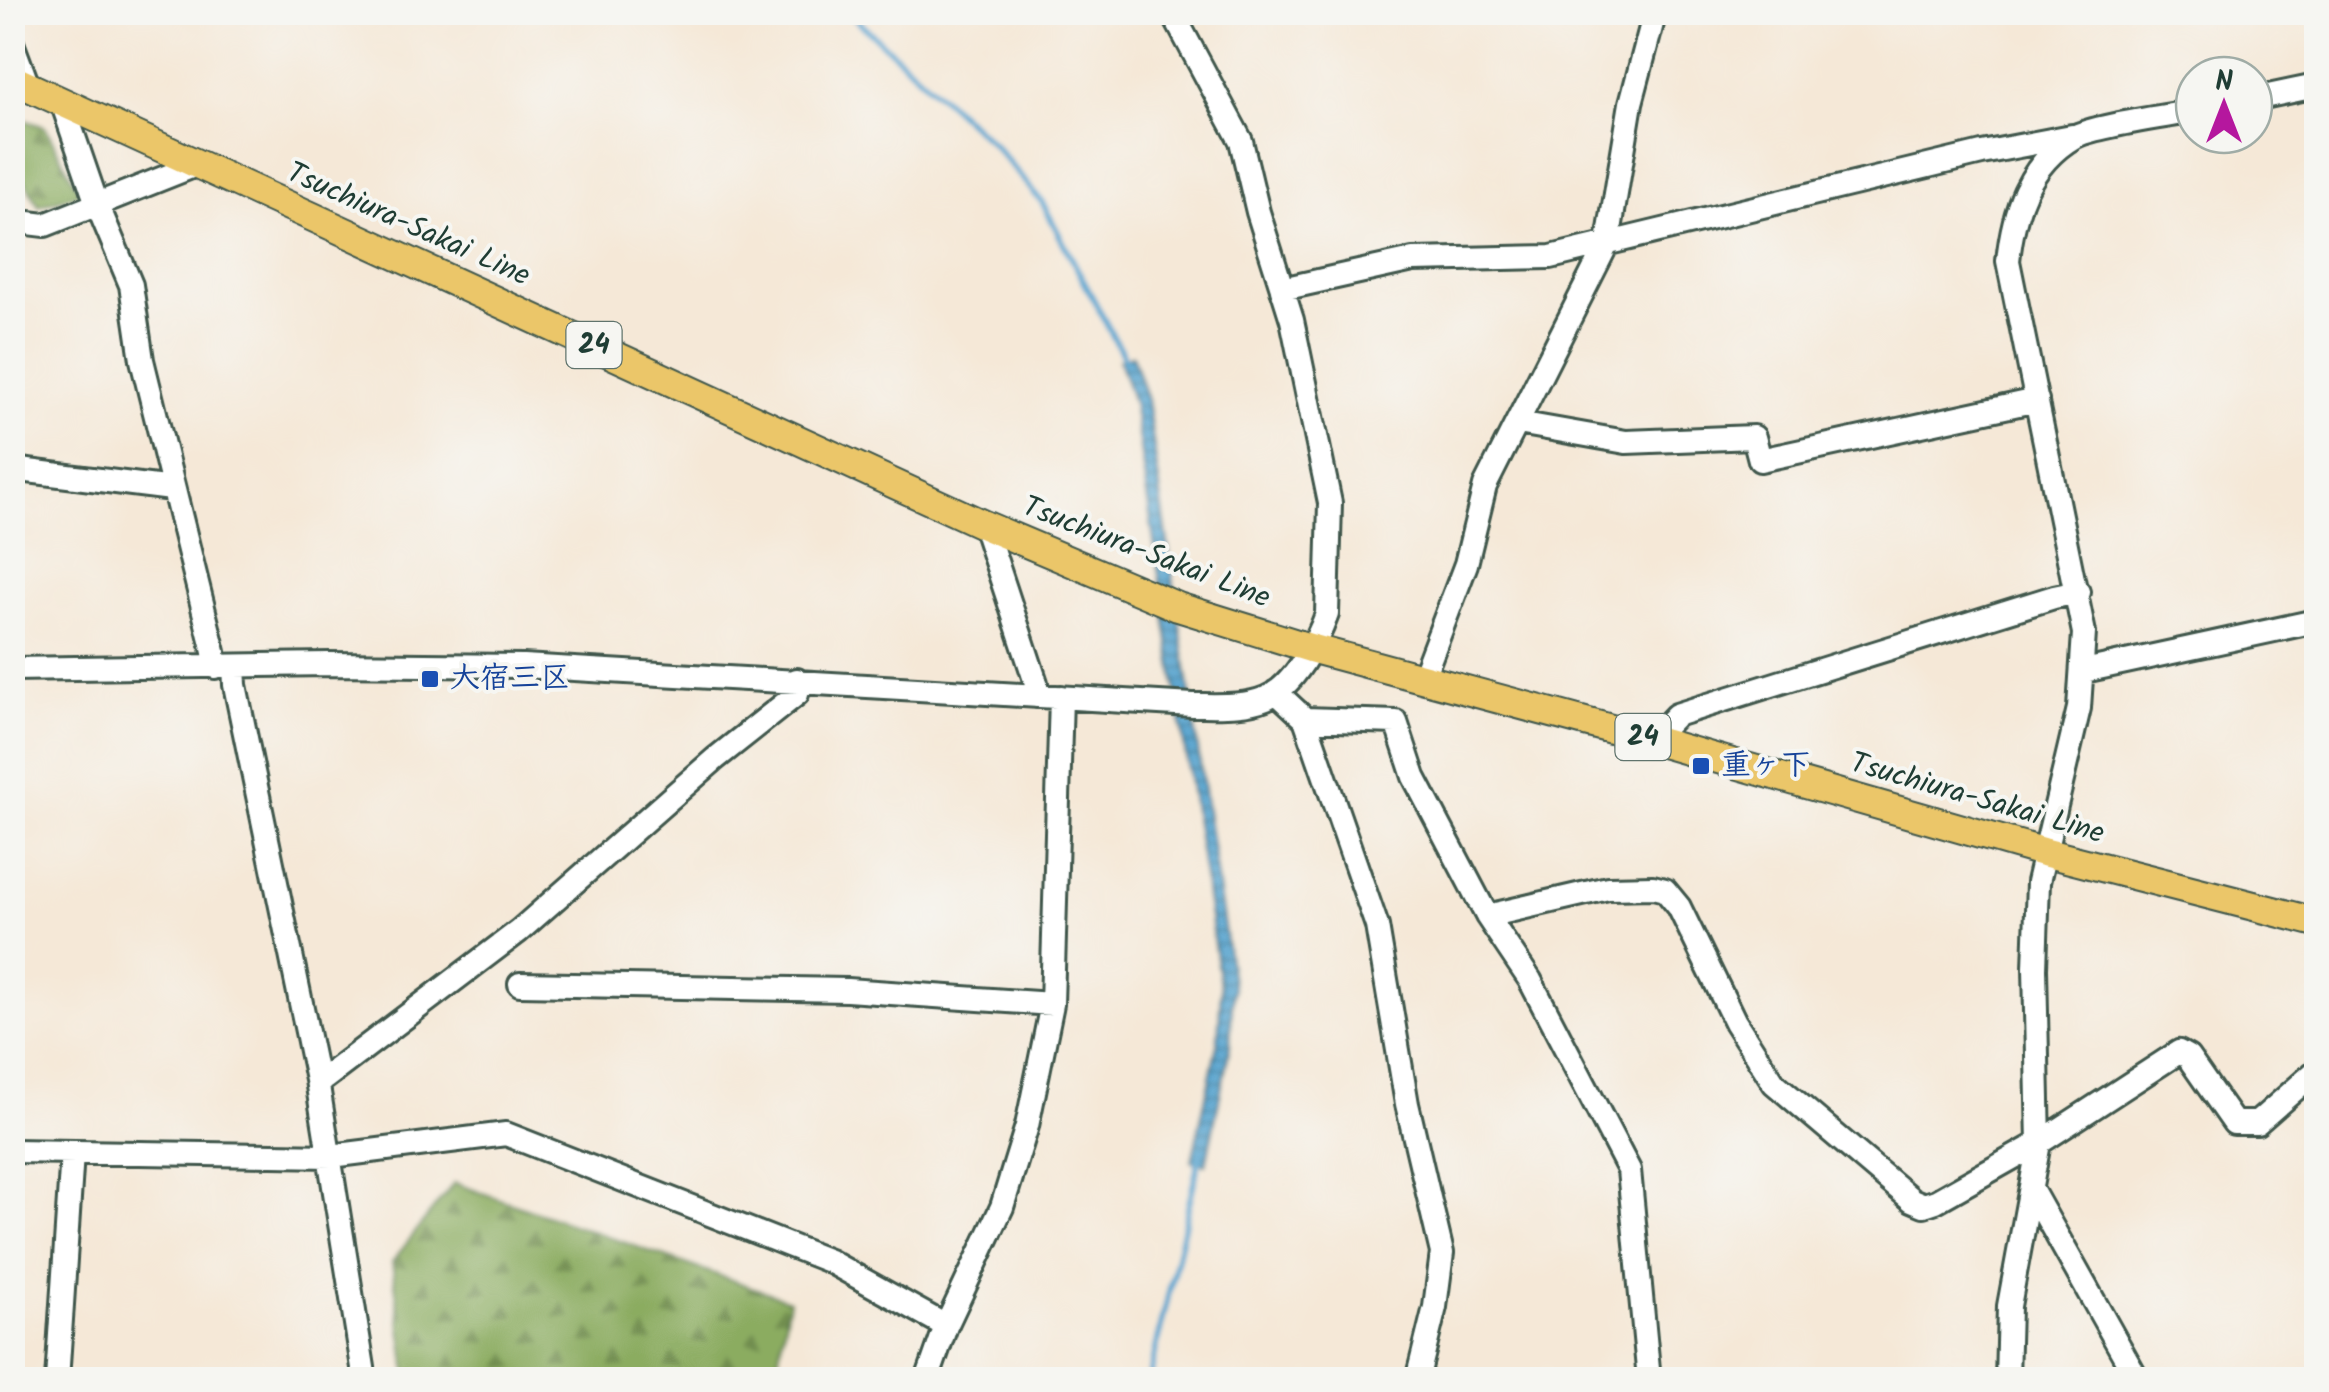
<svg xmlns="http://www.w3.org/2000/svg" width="2329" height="1392" font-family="Kalam,'Klee One',sans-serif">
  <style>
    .forest { fill: url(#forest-firs); stroke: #55744a; stroke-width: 2.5 }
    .water { fill: url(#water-rules); stroke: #3a7081; stroke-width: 2.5 }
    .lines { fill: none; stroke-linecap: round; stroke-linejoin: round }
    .stream { stroke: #55a2ce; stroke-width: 6 }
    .minor-casing { stroke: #3f574c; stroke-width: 28 }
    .major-casing { stroke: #3f574c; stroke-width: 32 }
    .minor { stroke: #fff; stroke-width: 22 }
    .major { stroke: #ebc669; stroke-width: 28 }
    .transit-dot { fill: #1a4fb4; stroke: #f6f6f2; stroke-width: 4 }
    .labels { text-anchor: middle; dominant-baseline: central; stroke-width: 8; stroke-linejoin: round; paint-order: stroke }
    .shield { fill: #f6f6f2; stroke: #60746d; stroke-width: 2.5 }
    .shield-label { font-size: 28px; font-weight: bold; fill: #1f3d34 }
    .street-label { font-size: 30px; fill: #1f3d34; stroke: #f6f6f2 }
    .transit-label { font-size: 30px; font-weight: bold; fill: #164399; stroke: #f6f6f2; text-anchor: start }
  </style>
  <defs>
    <pattern id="forest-firs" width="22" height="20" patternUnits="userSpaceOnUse" patternTransform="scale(2.5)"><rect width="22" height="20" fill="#8bac60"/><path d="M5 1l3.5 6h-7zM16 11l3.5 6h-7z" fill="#718d50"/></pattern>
    <pattern id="water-rules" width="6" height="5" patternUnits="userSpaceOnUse" patternTransform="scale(2.5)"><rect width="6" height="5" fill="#55a2ce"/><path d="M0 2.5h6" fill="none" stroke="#4685a8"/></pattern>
  </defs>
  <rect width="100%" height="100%" fill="#f6f6f2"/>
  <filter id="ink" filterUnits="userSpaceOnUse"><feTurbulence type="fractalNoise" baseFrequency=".01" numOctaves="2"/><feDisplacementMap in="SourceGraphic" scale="20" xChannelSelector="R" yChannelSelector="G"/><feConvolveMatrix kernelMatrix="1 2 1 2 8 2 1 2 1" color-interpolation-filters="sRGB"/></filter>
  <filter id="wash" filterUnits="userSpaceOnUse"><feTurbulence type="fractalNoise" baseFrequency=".0048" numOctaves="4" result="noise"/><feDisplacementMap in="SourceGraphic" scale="40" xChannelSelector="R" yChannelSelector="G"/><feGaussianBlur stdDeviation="2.25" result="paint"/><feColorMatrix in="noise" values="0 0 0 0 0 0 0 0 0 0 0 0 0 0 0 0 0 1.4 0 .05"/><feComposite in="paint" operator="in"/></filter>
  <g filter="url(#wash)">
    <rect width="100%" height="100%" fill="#f5e8d7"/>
    <path class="forest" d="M 13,116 L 45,127 L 80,193 L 39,206 L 13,161 Z
      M 454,1183 L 789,1300 L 775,1379 L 408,1379 L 392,1262 Z"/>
    <path class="water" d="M 1132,355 L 1147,400 L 1233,988 L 1230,1046 L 1206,1164 L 1192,1161 L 1218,1040 L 1221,991 L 1133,402 L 1119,360 Z"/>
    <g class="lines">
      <path class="stream" d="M 848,12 L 993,144 L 1042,202 L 1127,363
        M 1149,1380 L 1200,1155"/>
    </g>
  </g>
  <g filter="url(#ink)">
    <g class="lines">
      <defs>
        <path id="minor" d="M 12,43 L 28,86
          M 2254,99 L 2316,86
          M 62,102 L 97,204 L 131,285 L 142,360 L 214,652 L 215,667
          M 12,221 L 45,225 L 196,165
          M 1282,289 L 1413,260 L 1551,257 L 1982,153 L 2072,136
          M 1518,423 L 1626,442 L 1754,437 L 1760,460 L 2037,400
          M 12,469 L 172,489
          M 984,525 L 1036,683 L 1036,696
          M 234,666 L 235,685 L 317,1080 L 365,1380
          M 12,669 L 329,664 L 523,666 L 1193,705 C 1217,705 1244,707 1266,698 C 1294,686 1317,642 1327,614 L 1330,503 L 1292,320 L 1258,212 L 1241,141 L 1172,12
          M 2084,671 L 2316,621
          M 1423,677 L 1466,564 L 1485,486 L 1608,242 L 1631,103 L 1655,12
          M 1276,692 L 1305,719 L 1377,926 L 1407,1104 L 1442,1253 L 1435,1307 L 1417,1380
          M 1305,719 L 1396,722 L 1414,777 L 1487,916 L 1530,980 L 1629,1170 L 1649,1380
          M 1652,740 L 1676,715 L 2054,597 L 2078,592
          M 1487,916 L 1608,888 L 1653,887 L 1665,890 L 1679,907 L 1735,1022 L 1774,1083 L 1912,1200 L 1924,1205 L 1936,1201 L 2039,1143 L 2179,1052 L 2188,1057 L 2234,1123 L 2257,1123 L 2316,1071
          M 520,984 L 847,990 L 1052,1004
          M 317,1080 L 325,1078 L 519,931 L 715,759 L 797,694 L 797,680
          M 12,1151 L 331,1156 L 506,1134 L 829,1261 L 946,1326
          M 2032,1191 L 2138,1380
          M 57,1380 L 72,1153
          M 927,1380 L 946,1326 L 1002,1207 L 1027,1126 L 1052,1004 L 1061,697
          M 2007,1380 L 2009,1306 L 2039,1143 L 2035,968 L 2038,882 L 2079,708 L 2084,633 L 2008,261 C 2013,212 2028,164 2074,137 C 2092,126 2169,116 2194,111"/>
        <path id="major" d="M 12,79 L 984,525 L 1178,607 L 1310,648 L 1652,740 L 2043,852 L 2316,922"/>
      </defs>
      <use href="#minor" class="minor-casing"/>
      <use href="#major" class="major-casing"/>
      <use href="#minor" class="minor"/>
      <use href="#major" class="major"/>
    </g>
  </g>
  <g class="transit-dot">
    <rect x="420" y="669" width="20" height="20" rx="5"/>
    <rect x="1691" y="756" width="20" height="20" rx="5"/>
  </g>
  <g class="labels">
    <g class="shield">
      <rect x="566.5" y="322" width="55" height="46" rx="8"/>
      <rect x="1615.5" y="714" width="55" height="46" rx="8"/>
    </g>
    <g class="shield-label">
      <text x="594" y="345">24</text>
      <text x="1643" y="737">24</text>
    </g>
    <g class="street-label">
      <text transform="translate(408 225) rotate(24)">Tsuchiura-Sakai Line</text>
      <text transform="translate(1146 553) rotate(21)">Tsuchiura-Sakai Line</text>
      <text transform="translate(1977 799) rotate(16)">Tsuchiura-Sakai Line</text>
    </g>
    <g class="transit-label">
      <text x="450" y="679">大宿三区</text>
      <text x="1721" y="766">重ヶ下</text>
    </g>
  </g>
  <rect width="2329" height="1392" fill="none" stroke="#f6f6f2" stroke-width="50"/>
  <g transform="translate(2224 105)"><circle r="48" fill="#f6f6f2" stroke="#a0aca6" stroke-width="2.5"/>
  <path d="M0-8L18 38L0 25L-18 38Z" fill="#b5179e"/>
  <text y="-15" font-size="28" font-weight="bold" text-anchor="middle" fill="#1f3d34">N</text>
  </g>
</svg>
